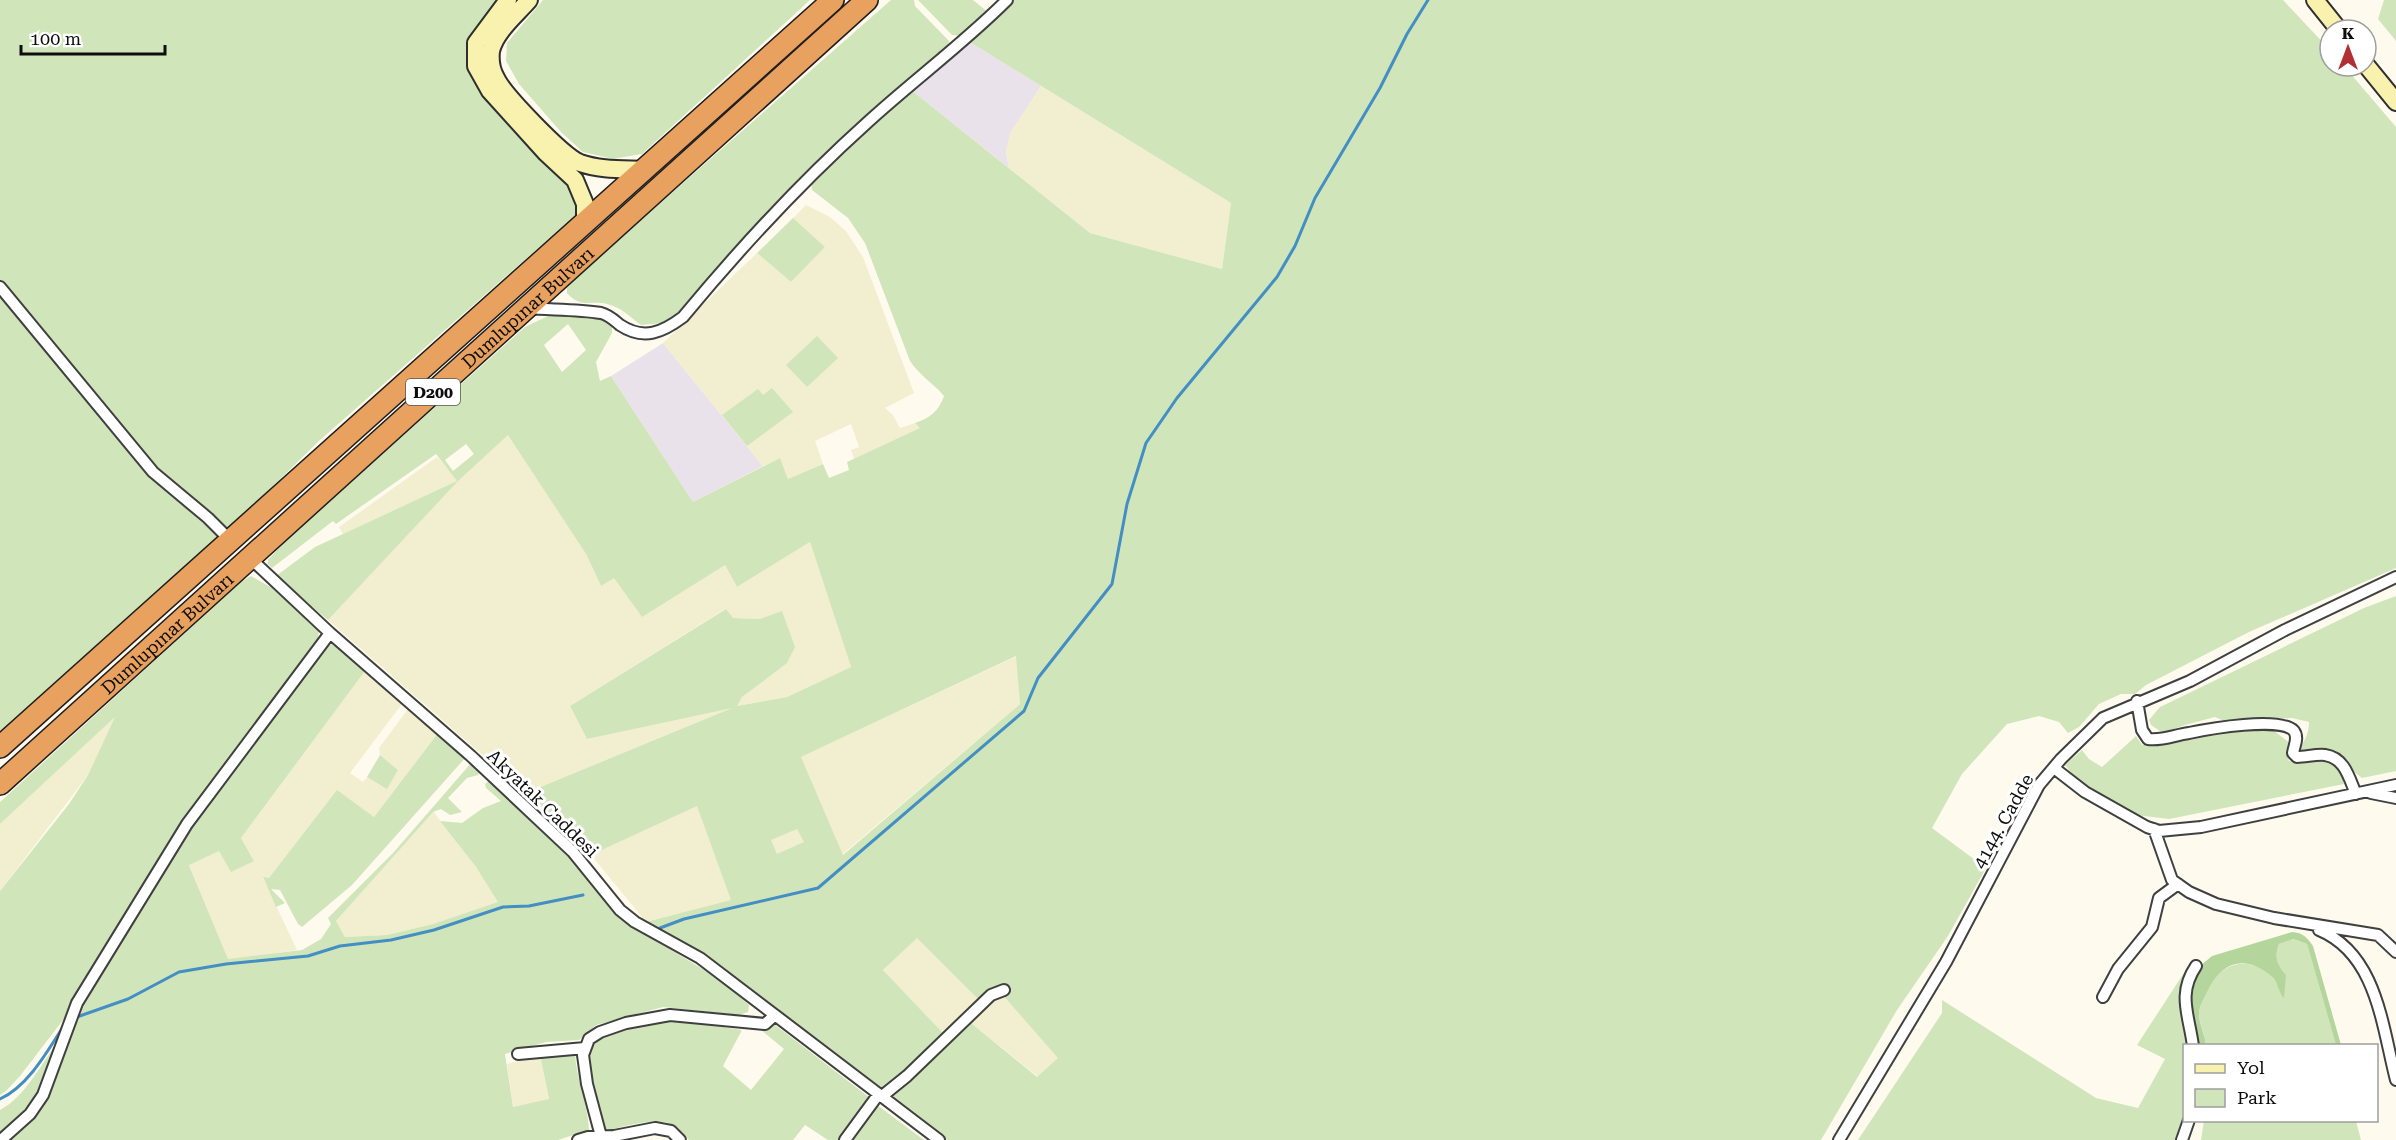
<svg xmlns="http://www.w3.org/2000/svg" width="2396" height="1140" font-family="'Roboto Serif',serif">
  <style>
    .industrial { fill: #eae2eb }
    .farmland { fill: #f2efd0; fill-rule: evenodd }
    .green { fill: #d0e5ba; fill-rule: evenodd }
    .forest { fill: #b4d59b }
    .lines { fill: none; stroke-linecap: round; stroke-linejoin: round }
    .stream { stroke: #438ec3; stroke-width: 3 }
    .street-casing { stroke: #404040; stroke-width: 14 }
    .secondary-casing { stroke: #2f2f2f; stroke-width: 20 }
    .highway-casing { stroke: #1e1e1e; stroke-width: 24 }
    .street { stroke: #fff; stroke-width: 10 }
    .secondary { stroke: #f9f2ae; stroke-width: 16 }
    .highway { stroke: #e9a160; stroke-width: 21 }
    .labels { text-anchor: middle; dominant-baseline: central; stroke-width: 6; stroke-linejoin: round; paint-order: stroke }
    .shield { fill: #fff; stroke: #565656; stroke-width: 1.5 }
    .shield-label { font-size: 16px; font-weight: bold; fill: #0d0d0d }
    .street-label { font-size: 18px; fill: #0d0d0d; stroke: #fff }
  </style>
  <rect width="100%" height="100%" fill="#fefbee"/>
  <path class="industrial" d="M 968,41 L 1041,86 L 1011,133 L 1006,152 L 1009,168 L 910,89 Z
    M 663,343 L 763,466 L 693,502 L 611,376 Z"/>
  <path class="farmland" d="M 1041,86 L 1231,203 L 1222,269 L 1090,233 L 1009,168 L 1006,152 L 1010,133 Z
    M 806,205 L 830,217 L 846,231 L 863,257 L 914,393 L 885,408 L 893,415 L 900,428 L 915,423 L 921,428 L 854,459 L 851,450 L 859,447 L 851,424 L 815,441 L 823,464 L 788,479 L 780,458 L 763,466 L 663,343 L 757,253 L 791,282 L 825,247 L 793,218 Z
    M 508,434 L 586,554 L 601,586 L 614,577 L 725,565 L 737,587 L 810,542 L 851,667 L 787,697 L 737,706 L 526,793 L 328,620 L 456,482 L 343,534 L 339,527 L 437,457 L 458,480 ZM 725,609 L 732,618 L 760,619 L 760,683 L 742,697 L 736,706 L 587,739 L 570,706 Z
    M 1017,656 L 1020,704 L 812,880 L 646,922 L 591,855 Z
    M 365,671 L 402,704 L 350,773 L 363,782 L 367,777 L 387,788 L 398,770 L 380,755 L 379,748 L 408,709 L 438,733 L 374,817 L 269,878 L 263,878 L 297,950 L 228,960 L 189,864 L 219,850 L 254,861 L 241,838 Z
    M 116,716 L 88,775 L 0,891 L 0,824 Z
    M 433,811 L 476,867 L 499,902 L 433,924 L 387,935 L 345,937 L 336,921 Z
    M 917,937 L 978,999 L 943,1033 L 883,970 Z
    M 1001,993 L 1059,1058 L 1038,1077 L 971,1023 Z
    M 540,1055 L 549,1100 L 513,1107 L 507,1064 Z"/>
  <path class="green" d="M 0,0 L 499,0 L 479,23 L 470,51 L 575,183 L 578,213 L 320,440 L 235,523 L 0,734 Z
    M 543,0 L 810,0 L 642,154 L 613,159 L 583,152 L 561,132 L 519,84 L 506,61 L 507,43 Z
    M 891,0 L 914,0 L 915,6 L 949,41 L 948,45 L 782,198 L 755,225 L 684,310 L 663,323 L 641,325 C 630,317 621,307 607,304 C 590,300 581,309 567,293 L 567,288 L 575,278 Z
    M 918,0 L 973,0 L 989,13 L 963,36 L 952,35 Z
    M 1011,0 L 2283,0 L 2330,50 L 2330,66 L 2344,66 L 2396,127 L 2396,568 L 2249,632 L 2146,685 L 2135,694 L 2121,694 L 2099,704 L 2079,727 L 2068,733 L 2059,722 L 2039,716 L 2007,724 L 1962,774 L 1932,828 L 1986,868 L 1948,936 L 1897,1010 L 1821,1140 L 947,1140 L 886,1096 L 971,1023 L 1037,1077 L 1058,1058 L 1001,993 L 993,1001 L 978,999 L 917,938 L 883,970 L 943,1033 C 930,1046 892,1089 876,1090 L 646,922 L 731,900 L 697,806 L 591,855 L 526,793 L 732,708 L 587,739 L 570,706 L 726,609 L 733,618 L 760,619 L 782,611 L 795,647 L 787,663 L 742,697 L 737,706 L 787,697 L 851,667 L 810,542 L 737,587 L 725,565 L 642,617 L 614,578 L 601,586 L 586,554 L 508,435 L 458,481 L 328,620 L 276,576 L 315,547 L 457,481 L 436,454 L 336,524 L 333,521 L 272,568 L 268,564 L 268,560 L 284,542 L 525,327 L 550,315 L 600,316 L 607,320 L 612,327 L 612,333 L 596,362 L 600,381 L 611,376 L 693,502 L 780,458 L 788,479 L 823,464 L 829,478 L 849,470 L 847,462 L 920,428 L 915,423 C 930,418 939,411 944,396 C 933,383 919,375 910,361 L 865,243 L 848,218 L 812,190 L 811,181 L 910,89 L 1090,233 L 1222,269 L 1231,203 L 968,41 ZM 568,324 L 586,350 L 562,372 L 544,345 ZM 466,444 L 474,454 L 453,471 L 445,460 ZM 1016,656 L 1020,704 L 843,855 L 801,757 ZM 797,829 L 804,842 L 777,854 L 771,840 Z
    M 2384,0 L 2396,0 L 2396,41 L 2378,19 Z
    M 793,218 L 825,247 L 791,282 L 757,253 Z
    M 817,336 L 838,358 L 807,387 L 786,365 Z
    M 772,388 L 793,412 L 747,446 L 722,415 L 758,389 L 763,395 Z
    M 251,576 L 272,588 L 319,631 L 317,643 L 202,797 L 66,1016 L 20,1076 L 6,1091 L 0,1095 L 0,891 L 69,804 L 88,775 L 115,717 L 0,824 L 0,802 L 241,582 Z
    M 2396,596 L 2396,771 L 2362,778 L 2353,771 L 2342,755 L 2317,751 L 2297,753 C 2303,743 2309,735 2309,722 L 2292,718 L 2262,719 L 2229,723 L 2215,717 L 2185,725 L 2163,733 L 2151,725 L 2149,720 L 2160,707 L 2364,608 Z
    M 333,644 L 365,671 L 241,838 L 254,861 L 231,872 L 219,851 L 189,865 L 228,959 L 302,950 L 321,939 L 331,924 L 328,918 L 393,853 L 472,762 L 480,771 L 478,775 L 467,778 L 448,798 L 462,812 L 450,815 L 441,809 L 433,812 L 336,921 L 345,937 L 387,935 L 433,924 L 498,902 L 476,867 L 440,821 L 462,823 L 483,808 L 501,801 L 486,788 L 485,784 L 489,781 L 494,783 L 580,867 L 612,911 L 620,919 L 724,982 L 749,1005 L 748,1012 L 739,1015 L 663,1007 L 596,1025 L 579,1040 L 546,1042 L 505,1054 L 513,1107 L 549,1099 L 540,1055 L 575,1053 C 576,1079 588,1104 589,1130 L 558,1140 L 5,1140 L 45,1102 L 72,1035 L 76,1014 L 180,844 L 217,789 L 327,646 Z
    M 2273,730 L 2291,744 L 2287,753 L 2289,761 L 2322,760 L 2335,764 L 2342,775 L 2344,784 L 2169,819 L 2136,815 L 2079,782 L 2065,765 L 2082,750 L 2089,759 L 2102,767 L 2136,736 L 2142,745 L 2174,743 L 2209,734 Z
    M 438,733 L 466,757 L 352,885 L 302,927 L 298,924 L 280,890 L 271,889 L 285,903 L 276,907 L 263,877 L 269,878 L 337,790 L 374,817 Z
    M 380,755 L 398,770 L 387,789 L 367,777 Z
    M 2292,939 L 2307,944 L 2336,1045 L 2206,1045 C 2205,1035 2199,1023 2199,1013 C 2200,1006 2204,997 2207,991 C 2223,957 2255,955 2278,984 L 2286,975 C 2277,964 2274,958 2279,944 Z
    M 2197,960 C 2172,992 2182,1010 2190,1045 L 2184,1046 L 2184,1118 L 2177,1140 L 1858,1140 L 1942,1013 L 1942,1000 L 2096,1098 L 2138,1108 L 2165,1059 L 2137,1045 L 2191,962 Z
    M 681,1020 L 742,1030 L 723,1066 L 751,1090 L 784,1049 L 761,1030 L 769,1029 L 774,1024 L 870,1098 L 840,1140 L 828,1140 L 805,1125 L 793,1140 L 689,1140 C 683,1134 679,1127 671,1124 C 656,1117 622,1127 606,1131 C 600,1109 587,1083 587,1060 C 588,1023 655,1024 681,1020 Z
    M 59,1040 L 33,1106 L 0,1137 L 0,1110 C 25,1097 42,1063 59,1040 Z
    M 877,1105 L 924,1140 L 850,1140 Z
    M 2204,1120 L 2356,1121 L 2361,1140 L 2201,1140 Z"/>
  <path class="forest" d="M 2292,932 C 2303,933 2307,937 2313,946 L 2341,1045 L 2336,1045 L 2307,944 L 2293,939 L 2279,944 C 2274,958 2277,964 2286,975 L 2284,998 C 2278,992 2279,984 2273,978 C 2247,954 2222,960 2207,992 C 2204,998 2199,1007 2199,1014 C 2199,1024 2205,1035 2206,1045 L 2196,1045 L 2189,1002 L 2191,986 L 2200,966 L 2212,956 Z"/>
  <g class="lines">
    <path class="stream" d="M 660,928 L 684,919 L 818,888 L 1024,711 L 1038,678 L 1112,584 L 1127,504 L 1146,443 L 1177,398 L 1277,277 L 1295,246 L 1315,198 L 1380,88 L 1407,34 L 1428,0
      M 77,1017 L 128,999 L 179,972 L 226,964 L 308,956 L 340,946 L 391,940 L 434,930 L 503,907 L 529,906 L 583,895
      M 0,1099 C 28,1086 47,1052 63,1027"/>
    <defs>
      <path id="street" d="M 0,287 L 153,472 L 208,518 L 230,540
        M 527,308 C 551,310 577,309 601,313 C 609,315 614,320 620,325 C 644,341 663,332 683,317 C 741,247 801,182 869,121 C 914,80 964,43 1007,0
        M 250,558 L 330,633 L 471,756 L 573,852 L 620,910 L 635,922 L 700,958 L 939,1140
        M 2137,701 L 2142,730 L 2148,739 C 2163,741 2174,735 2189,733 C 2208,729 2281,716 2294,731 C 2299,738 2294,746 2293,753 L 2297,757 C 2306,757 2316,754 2325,755 C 2345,758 2349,778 2356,794
        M 2054,768 L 2085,792 L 2147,827 L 2159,831 L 2201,827 L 2396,785
        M 2371,793 L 2396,798
        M 2154,829 L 2172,880 L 2189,892 L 2216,904 L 2274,918 L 2378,935 L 2396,952
        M 2319,930 C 2377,954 2382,1026 2396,1080
        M 2103,997 L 2118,969 L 2152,927 L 2159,898 L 2178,884
        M 2193,1046 C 2189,1015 2177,994 2196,966
        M 518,1054 L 585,1048
        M 881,1097 L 907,1076 L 991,995 L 1004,990
        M 1,1140 L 30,1114 L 43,1095 L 77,1003 L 187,824 L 330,633
        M 578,1140 L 588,1137 L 614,1136 L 655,1128 L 671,1131 L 680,1140
        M 602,1140 L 587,1084 L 583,1055 L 589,1039 L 600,1032 L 626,1023 L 670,1015 L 765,1024 L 775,1015
        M 845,1140 L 878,1095
        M 1839,1140 L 1946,962 L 2039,785 L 2061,759 L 2103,718 L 2190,681 L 2285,630 L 2396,577
        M 2182,1140 L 2189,1120"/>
      <path id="secondary" d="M 508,0 L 476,43 L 476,66 L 490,91 L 546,153 L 575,180 L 585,204 L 585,222
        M 529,0 C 517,14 495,32 491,51 C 490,60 492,71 496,78 C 504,95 563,156 580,163 C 600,170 623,169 644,170
        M 2315,0 L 2339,30
        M 2366,65 L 2396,102"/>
      <g id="highway">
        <path d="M 0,747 L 833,0"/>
        <path id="s1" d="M 0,784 L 867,0"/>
      </g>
    </defs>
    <use href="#street" class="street-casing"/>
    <use href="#secondary" class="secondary-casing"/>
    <use href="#highway" class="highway-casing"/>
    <use href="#street" class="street"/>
    <use href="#secondary" class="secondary"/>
    <use href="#highway" class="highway"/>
  </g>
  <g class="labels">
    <rect class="shield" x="406" y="379" width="54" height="26" rx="4.5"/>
    <g class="shield-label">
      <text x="433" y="392">D200</text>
    </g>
    <g class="street-label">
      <text stroke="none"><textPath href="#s1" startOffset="711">Dumlupınar Bulvarı</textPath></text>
      <text stroke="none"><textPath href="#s1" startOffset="225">Dumlupınar Bulvarı</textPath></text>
      <text transform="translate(543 803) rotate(44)">Akyatak Caddesi</text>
      <text transform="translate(2003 821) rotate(-61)">4144. Cadde</text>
    </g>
  </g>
  <rect x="2183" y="1044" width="195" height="78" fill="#ffffff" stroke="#9e9e9e" stroke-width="1.5"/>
  <rect x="2195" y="1064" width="30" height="9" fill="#f9f2ae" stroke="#9e9e9e" stroke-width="1.5"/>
  <text x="2237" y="1074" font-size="18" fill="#0d0d0d">Yol</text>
  <rect x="2195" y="1089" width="30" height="18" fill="#d0e5ba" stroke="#9e9e9e" stroke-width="1.5"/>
  <text x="2237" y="1104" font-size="18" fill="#0d0d0d">Park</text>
  <g transform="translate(2348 48)"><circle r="28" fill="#ffffff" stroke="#9e9e9e" stroke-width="1.5"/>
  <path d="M0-4.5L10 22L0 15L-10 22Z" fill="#b22f34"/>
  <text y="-9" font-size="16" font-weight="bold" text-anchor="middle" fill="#0d0d0d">K</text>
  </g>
  <path d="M21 45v9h144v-9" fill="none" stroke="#0d0d0d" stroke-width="3"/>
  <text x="30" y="45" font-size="18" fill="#0d0d0d" stroke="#ffffff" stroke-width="4.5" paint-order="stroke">100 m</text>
</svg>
